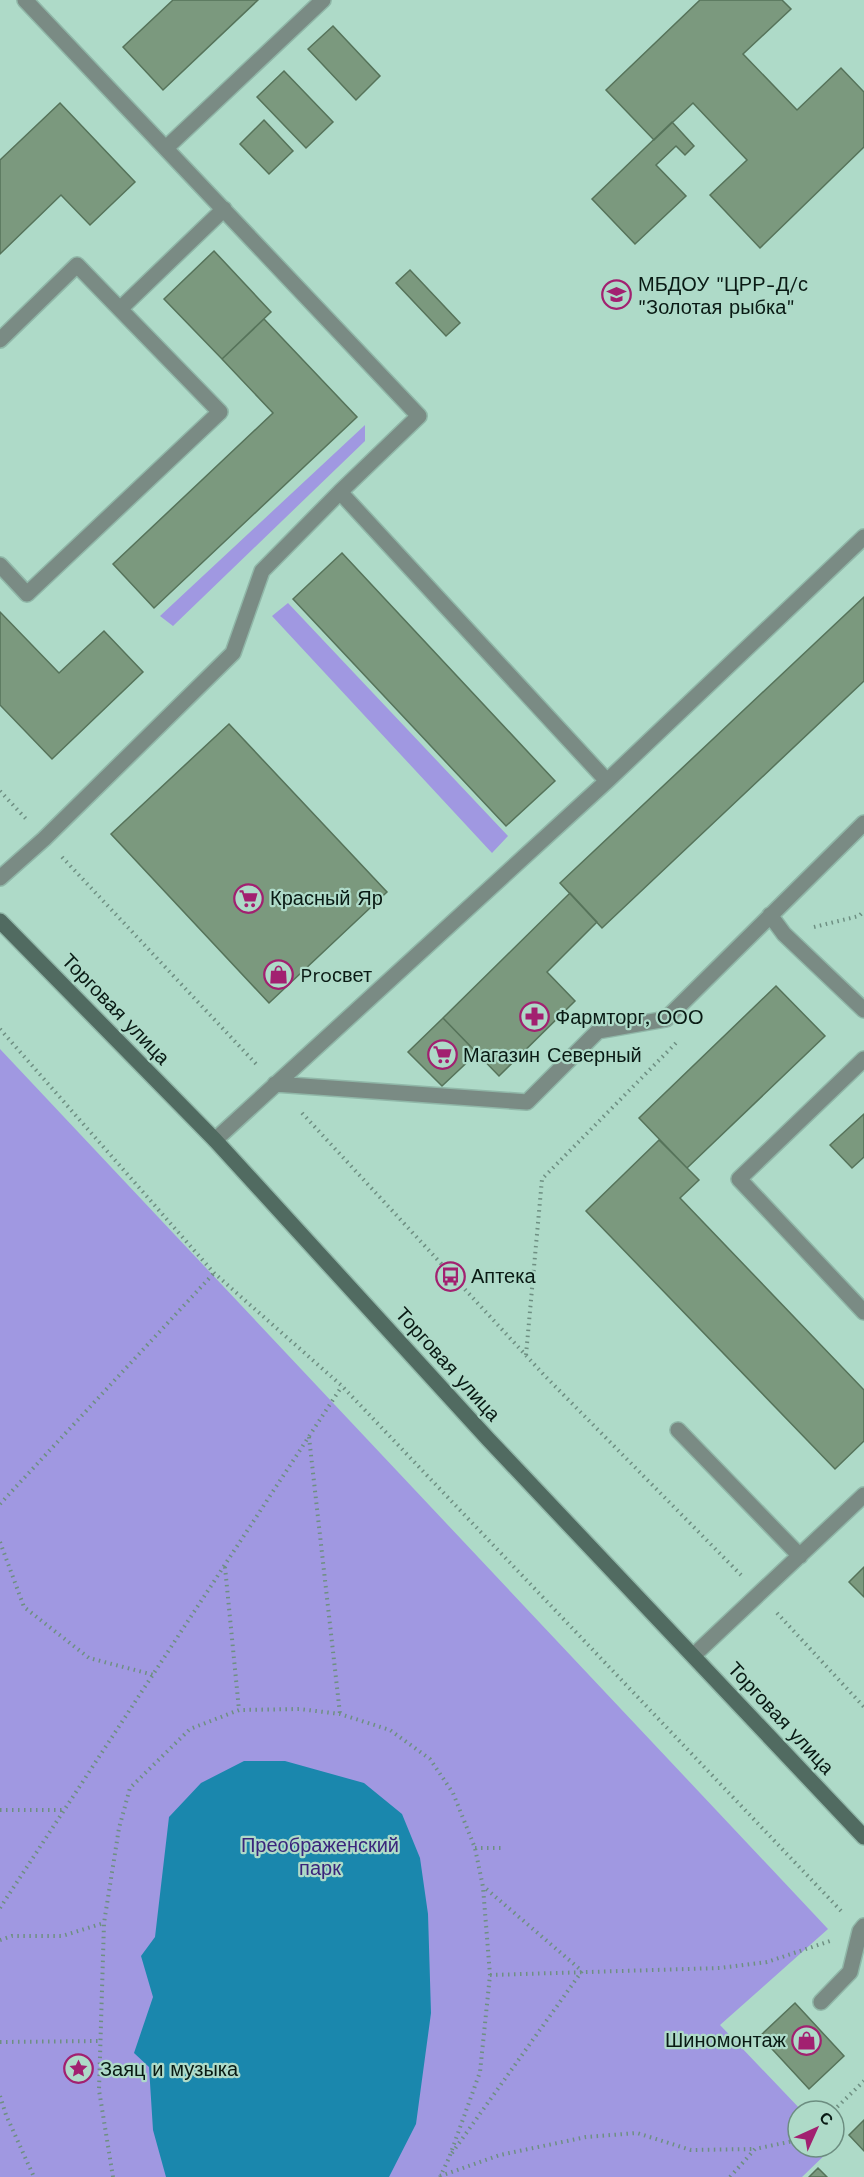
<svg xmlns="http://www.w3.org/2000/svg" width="864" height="2177" font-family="'Work Sans',sans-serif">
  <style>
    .green { fill: #a098e1 }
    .water { fill: #1a87ad }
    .building { fill: #7b997e; stroke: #56735a; stroke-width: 1.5 }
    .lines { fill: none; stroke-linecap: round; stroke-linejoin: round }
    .lane-casing { stroke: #90b7a8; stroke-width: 18 }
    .secondary-casing { stroke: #90b7a8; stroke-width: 18 }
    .path { stroke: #6e8f82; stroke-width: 4; stroke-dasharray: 1.5 4.5; stroke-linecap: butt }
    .lane { stroke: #7a8b84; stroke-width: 15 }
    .secondary { stroke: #516b61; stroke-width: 15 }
    .labels { text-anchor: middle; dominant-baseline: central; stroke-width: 4.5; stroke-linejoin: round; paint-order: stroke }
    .poi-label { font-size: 20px; fill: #091a14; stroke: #aedac8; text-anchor: start }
    .street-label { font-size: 20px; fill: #091a14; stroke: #aedac8 }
    .park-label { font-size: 20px; fill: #3a257b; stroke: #aedac8 }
  </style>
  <rect width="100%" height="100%" fill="#aedac8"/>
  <path class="green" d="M 365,425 L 365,441 L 173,626 L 160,616 Z
    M 288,603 L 508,836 L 492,853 L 272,616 Z
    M 0,1049 L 828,1929 L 720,2025 L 802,2111 L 798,2111 L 798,2147 L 833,2147 L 802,2177 L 0,2177 Z"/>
  <path class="water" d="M 244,1761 L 285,1761 L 364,1783 L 402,1814 L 420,1858 L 428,1914 L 431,2013 L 416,2124 L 389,2177 L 166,2177 L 153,2130 L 149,2067 L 134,2053 L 153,1997 L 141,1956 L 155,1937 L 169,1817 L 201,1783 Z"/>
  <path class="building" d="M 173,0 L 258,0 L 163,90 L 123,47 Z
    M 700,0 L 782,0 L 791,9 L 743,54 L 797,110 L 841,68 L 864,92 L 864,147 L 760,248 L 710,195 L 747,160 L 693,103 L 654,140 L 606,90 Z
    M 333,26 L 380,76 L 356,100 L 308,49 Z
    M 284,71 L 333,122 L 306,148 L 257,97 Z
    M 60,103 L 135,182 L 90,225 L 61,195 L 0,254 L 0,160 Z
    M 264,120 L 293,151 L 269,174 L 240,144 Z
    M 672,122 L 694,146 L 685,155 L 676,146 L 656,165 L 686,196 L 635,244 L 592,199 Z
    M 214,251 L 271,312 L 222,359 L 164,299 Z
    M 410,270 L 460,323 L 446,336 L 396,283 Z
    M 264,319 L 357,417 L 154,608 L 113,564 L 273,413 L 222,359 Z
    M 342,553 L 555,781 L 506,826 L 293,599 Z
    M 864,597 L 864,681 L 602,928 L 560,883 Z
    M 0,612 L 59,673 L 104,631 L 143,672 L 52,759 L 0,705 Z
    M 229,724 L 387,892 L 269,1003 L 111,834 Z
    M 570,893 L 597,922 L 547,972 L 575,1001 L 499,1076 L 443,1018 Z
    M 776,986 L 825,1036 L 687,1168 L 639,1118 Z
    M 443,1018 L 477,1053 L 442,1086 L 408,1052 Z
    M 864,1114 L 864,1157 L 852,1168 L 830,1145 Z
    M 659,1140 L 699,1180 L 680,1198 L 864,1390 L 864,1441 L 835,1469 L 586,1211 Z
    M 864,1567 L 864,1597 L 849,1582 Z
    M 795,2003 L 844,2056 L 809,2089 L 760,2036 Z
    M 864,2120 L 864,2151 L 849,2135 Z
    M 818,2168 L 827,2177 L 809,2177 Z"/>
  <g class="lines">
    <defs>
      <path id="lane" d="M 166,148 L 323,0
        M 120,309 L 224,209
        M 0,340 L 77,265 L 220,412 L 27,594 L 0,565
        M 340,492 L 607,781
        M 0,878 L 44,839 L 233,653 L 262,571 L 340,492 L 419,416 L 25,0
        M 770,915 L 784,934 L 864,1010
        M 864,1059 L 739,1179 L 864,1312
        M 275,1084 L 527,1102 L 598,1031 L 666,1019 L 864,823
        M 215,1140 L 607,781 L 864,537
        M 678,1430 L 800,1556
        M 694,1655 L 864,1495
        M 821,2002 L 850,1972 L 860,1931 L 864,1926"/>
      <path id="secondary" d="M 0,921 L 215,1140 L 488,1439 L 864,1837"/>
    </defs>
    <use href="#lane" class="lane-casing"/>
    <use href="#secondary" class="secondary-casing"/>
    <path class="path" d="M 0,791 L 28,821
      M 62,857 L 258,1066
      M 814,927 L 859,916 L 864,911
      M 0,1029 L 214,1273 L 342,1386 L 843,1913
      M 302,1113 L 545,1376 L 741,1575
      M 526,1355 L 542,1179 L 676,1043
      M 309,1437 L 340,1714
      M 0,1504 L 214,1273
      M 0,1542 L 24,1607 L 89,1658 L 154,1675
      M 225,1567 L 239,1710
      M 777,1613 L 864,1707
      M 0,1810 L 65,1810
      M 475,1848 L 502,1848
      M 0,1908 L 342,1386
      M 0,1940 L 12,1936 L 62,1936 L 104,1923
      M 490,1975 L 720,1968 L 767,1962 L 833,1940
      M 0,2042 L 100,2041
      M 0,2096 L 6,2115 L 34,2177
      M 833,2111 L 864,2081
      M 452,2153 L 582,1971 L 484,1887
      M 440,2176 L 500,2155 L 586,2137 L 637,2133 L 691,2150 L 755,2149
      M 113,2177 L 99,2090 L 104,1923 L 119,1828 L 130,1788 L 190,1729 L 239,1710 L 300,1709 L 340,1714 L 390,1730 L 430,1759 L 453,1793 L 475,1848 L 483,1887 L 490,1975 L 480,2072 L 449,2158 L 440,2177
      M 730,2177 L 755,2149 L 798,2140"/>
    <use href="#lane" class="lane"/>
    <use href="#secondary" class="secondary"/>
  </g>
  <defs>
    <symbol id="school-ring" viewBox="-11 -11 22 22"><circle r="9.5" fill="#aedac8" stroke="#a22070" stroke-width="1.5"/><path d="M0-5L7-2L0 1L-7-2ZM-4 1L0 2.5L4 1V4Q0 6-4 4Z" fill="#a22070"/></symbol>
    <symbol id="supermarket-ring" viewBox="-11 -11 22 22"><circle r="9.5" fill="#aedac8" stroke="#a22070" stroke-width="1.5"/><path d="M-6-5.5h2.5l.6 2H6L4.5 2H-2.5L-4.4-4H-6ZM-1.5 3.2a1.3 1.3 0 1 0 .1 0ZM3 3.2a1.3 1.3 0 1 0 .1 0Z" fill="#a22070"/></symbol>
    <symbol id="shop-ring" viewBox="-11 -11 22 22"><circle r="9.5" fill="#aedac8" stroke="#a22070" stroke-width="1.5"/><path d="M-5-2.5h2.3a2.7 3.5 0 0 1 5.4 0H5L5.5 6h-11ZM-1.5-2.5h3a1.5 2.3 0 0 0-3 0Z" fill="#a22070"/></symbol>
    <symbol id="pharmacy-ring" viewBox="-11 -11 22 22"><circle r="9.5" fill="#aedac8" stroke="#a22070" stroke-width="1.5"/><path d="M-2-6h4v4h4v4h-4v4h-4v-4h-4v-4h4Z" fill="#a22070"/></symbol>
    <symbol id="bus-ring" viewBox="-11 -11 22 22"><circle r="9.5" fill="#aedac8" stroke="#a22070" stroke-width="1.5"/><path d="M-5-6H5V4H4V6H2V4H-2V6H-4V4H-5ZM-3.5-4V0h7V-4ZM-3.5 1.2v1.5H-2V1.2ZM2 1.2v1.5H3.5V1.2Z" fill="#a22070"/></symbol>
    <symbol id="sight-ring" viewBox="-11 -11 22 22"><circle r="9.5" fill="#aedac8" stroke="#a22070" stroke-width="1.5"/><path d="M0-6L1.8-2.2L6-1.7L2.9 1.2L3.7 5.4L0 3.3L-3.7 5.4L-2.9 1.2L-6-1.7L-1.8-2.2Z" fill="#a22070"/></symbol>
  </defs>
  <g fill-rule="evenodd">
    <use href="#school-ring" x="600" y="278" width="33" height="33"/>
    <use href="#supermarket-ring" x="232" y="882" width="33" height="33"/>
    <use href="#shop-ring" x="262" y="958" width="33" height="33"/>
    <use href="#pharmacy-ring" x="518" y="1000" width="33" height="33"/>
    <use href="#supermarket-ring" x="426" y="1038" width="33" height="33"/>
    <use href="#bus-ring" x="434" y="1260" width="33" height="33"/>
    <use href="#shop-ring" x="790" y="2024" width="33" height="33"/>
    <use href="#sight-ring" x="62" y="2052" width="33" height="33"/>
  </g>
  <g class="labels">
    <g class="poi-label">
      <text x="638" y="284">МБДОУ "ЦРР-Д/с<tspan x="638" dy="23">"Золотая рыбка"</tspan></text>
      <text x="270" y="898">Красный Яр</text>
      <text x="300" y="975">Proсвет</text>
      <text x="555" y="1017">Фармторг, ООО</text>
      <text x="463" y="1055">Магазин Северный</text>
      <text x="471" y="1276">Аптека</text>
      <text x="786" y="2040" text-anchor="end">Шиномонтаж</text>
      <text x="100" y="2069">Заяц и музыка</text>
    </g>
    <g class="street-label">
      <text transform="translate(116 1009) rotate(46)">Торговая улица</text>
      <text transform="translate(448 1364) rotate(48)">Торговая улица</text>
      <text transform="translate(781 1718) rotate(47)">Торговая улица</text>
    </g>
    <g class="park-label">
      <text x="320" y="1845">Преображенский<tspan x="320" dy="23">парк</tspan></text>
    </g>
  </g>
  <g transform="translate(816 2129) rotate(45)"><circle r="28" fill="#aedac8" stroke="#6c8d80" stroke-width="1.5"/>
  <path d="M0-4.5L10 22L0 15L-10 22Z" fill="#a22070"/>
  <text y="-9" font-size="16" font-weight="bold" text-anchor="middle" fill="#091a14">С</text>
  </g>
</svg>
